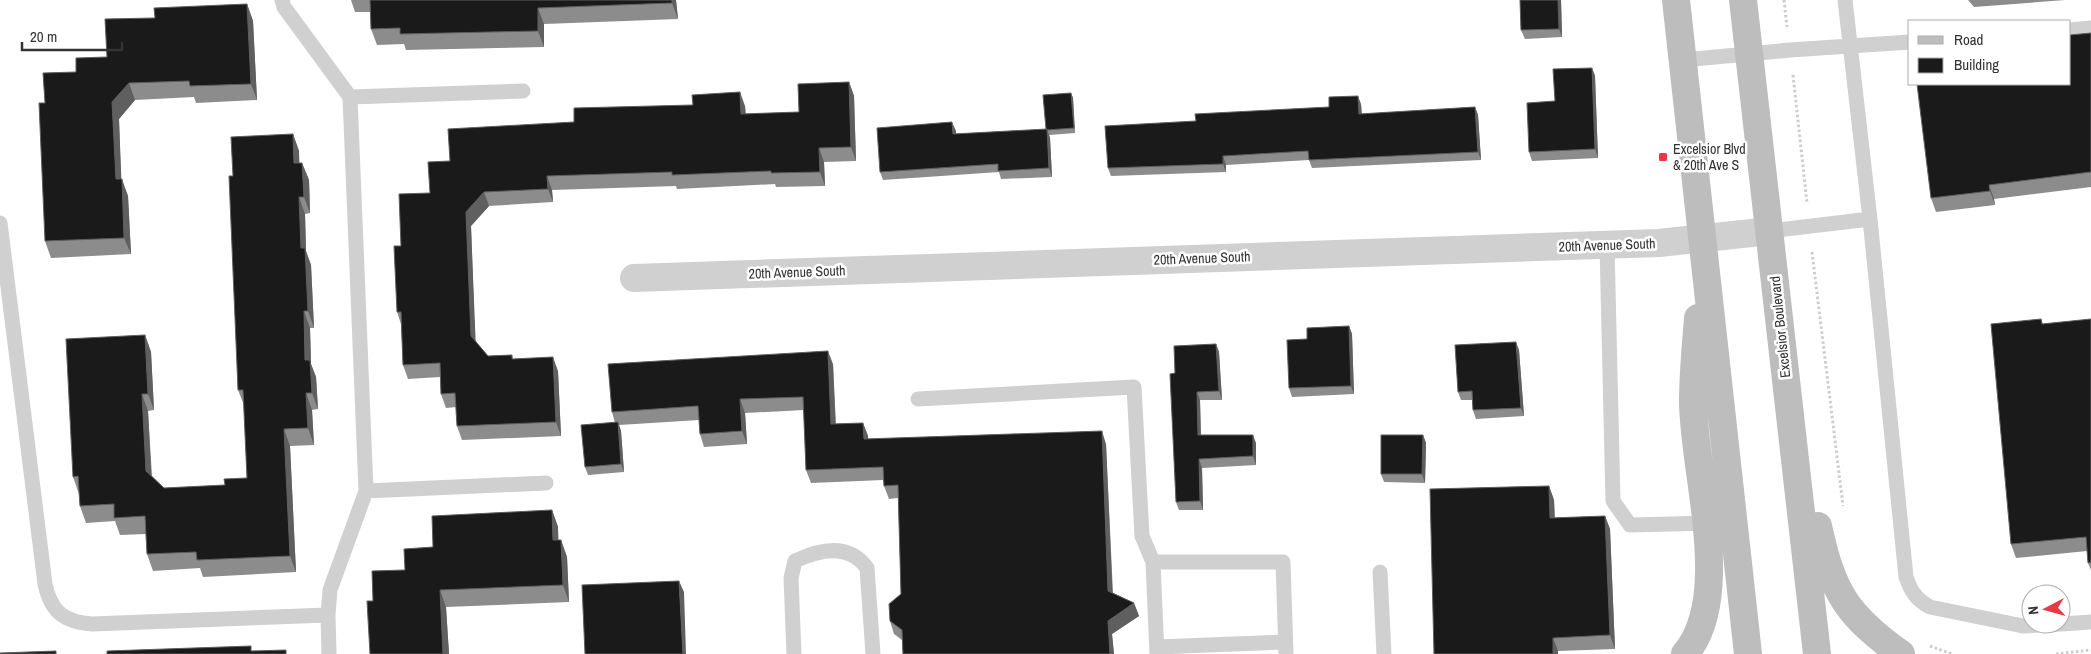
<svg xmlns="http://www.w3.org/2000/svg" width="2091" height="654" font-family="'Archivo Narrow',sans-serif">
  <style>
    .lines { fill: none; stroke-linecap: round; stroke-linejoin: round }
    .path { stroke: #cdcdcd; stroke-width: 3; stroke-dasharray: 2.5 2.5; stroke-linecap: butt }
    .lane { stroke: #d0d0d0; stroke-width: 15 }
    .street { stroke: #d0d0d0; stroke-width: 28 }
    .secondary { stroke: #bdbdbd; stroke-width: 28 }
    .wall { fill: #8c8c8c }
    .shaded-wall { fill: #5f5f5f }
    .building { fill: #1a1a1a; stroke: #5f5f5f }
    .poi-dot { fill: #e63946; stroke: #fff; stroke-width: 2 }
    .labels { text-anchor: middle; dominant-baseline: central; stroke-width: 5; stroke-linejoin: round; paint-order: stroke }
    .poi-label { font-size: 14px; fill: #333; stroke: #fff; text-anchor: start }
    .street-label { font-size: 14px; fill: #333; stroke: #fff }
  </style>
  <rect width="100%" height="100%" fill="#fff"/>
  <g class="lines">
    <path class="path" d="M 1784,0 L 1787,27
      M 1793,75 L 1807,203
      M 1812,252 L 1843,506
      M 1930,646 L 1952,654
      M 2056,654 L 2091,650"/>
    <path class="lane" d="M 2070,30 L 2091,28
      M 1683,60 L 1790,50 L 1910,42
      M 350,97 L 523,91
      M 1870,219 L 1906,577 C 1911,592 1917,600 1930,607 L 2023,626 L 2060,624
      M 0,223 L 45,584 C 51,612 64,622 92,624 L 328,615 L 330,590 L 366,491 L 350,97 L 284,7 L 282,0
      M 1770,231 L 1870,219 L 1845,0
      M 1607,245 L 1613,501 L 1630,525 L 1712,523
      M 918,399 L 1134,387 L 1142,536 L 1153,562
      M 366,491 L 546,483
      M 1380,572 L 1384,654
      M 328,615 L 329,654
      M 2061,624 L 2091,622
      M 1157,647 L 1285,642
      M 794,654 L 791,578 L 795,561 C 820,549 849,543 867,568 L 873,654
      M 1157,654 L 1153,562 L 1283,562 L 1286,654"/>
    <path class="street" d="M 634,278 L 1659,243 L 1770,231"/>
    <path class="secondary" d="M 1676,0 L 1748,654
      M 1743,0 L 1817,654
      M 1818,526 C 1832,591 1846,615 1901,654
      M 1685,654 C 1734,597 1693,471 1693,401 C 1693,373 1696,345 1698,318"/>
  </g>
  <path class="wall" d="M 351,0 L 676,0 L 678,19 L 544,24 L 544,47 L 406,50 L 404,44 L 377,45 L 371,29 L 371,12 L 355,12 Z
    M 1520,0 L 1561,0 L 1562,37 L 1525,39 L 1521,30 Z
    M 1968,0 L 2065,0 L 1974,7 Z
    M 247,4 L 253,21 L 257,100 L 196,103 L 194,97 L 135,100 L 119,119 L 121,179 L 128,196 L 131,254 L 51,258 L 45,241 L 45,103 L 76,72 L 107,57 Z
    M 2091,33 L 2091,187 L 1994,199 L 1995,205 L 1936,212 L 1931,198 Z
    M 1592,68 L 1595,76 L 1598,158 L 1532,161 L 1529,152 Z
    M 849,82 L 854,96 L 856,161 L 824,162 L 825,186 L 776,187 L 775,184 L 677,189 L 676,186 L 552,190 L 553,202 L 489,206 L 471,226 L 475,342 L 488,356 L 512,355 L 513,359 L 558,371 L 561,436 L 462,440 L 457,426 L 456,407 L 446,408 L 441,394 L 440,377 L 408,379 L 403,365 L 401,324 L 397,312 L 401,246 L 430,193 L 450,161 L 574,122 L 745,106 L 746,114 L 799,112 Z
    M 1071,93 L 1073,98 L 1075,133 L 1049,135 L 1050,138 L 1052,177 L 1001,179 L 999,172 L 883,180 L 880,172 L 956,131 L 956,134 L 1046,129 Z
    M 1361,104 L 1362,114 L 1475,107 L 1478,115 L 1481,160 L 1312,168 L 1309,160 L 1226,165 L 1226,172 L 1111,176 L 1108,168 L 1329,107 Z
    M 293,134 L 299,151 L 299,163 L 302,163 L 309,180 L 310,213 L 305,214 L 306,251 L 311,265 L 314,328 L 310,328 L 311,364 L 316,377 L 318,409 L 312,410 L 314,445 L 290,446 L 296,572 L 203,577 L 200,568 L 153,571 L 147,554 L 146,534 L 120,535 L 115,521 L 86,523 L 80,506 L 79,494 L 73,477 L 145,335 L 151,352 L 154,410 L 148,411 L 152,476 L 164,488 L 225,485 L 247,478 L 244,405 L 238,390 L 233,176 Z
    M 2041,319 L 2043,324 L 2091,319 L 2091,570 L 2088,563 L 2087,551 L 2016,558 L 2011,544 Z
    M 1349,326 L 1352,334 L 1354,394 L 1292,397 L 1289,388 L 1307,339 Z
    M 1216,344 L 1219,352 L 1222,400 L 1200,400 L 1201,435 L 1256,443 L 1256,465 L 1202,468 L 1203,510 L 1179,510 L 1176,502 L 1175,373 Z
    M 1519,350 L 1524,416 L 1476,419 L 1473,410 L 1472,400 L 1461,400 L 1458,392 Z
    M 833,364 L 836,424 L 863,423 L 868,436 L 868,439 L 1106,444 L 1113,593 L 1134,603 L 1139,616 L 1112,634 L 1114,654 L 903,654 L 902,640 L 894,634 L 890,621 L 901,594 L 898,498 L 889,499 L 884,486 L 883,480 L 811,483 L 806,470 L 804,410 L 745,413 L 747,444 L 704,447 L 700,434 L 699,420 L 619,425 L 621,431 L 624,472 L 588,475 L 585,467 L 615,423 L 612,412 Z
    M 1423,435 L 1426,443 L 1425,483 L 1384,482 L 1381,474 Z
    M 1549,486 L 1554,500 L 1555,518 L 1605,516 L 1610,529 L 1615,649 L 1558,651 L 1434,654 Z
    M 552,510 L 558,527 L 558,540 L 561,540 L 567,557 L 569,602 L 446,607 L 449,654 L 370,654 L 373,601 L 405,570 Z"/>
  <path class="shaded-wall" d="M 672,0 L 676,0 L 678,19 L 672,3 Z
    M 1558,0 L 1561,0 L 1562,37 L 1559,29 Z
    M 247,4 L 253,21 L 257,100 L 251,84 Z
    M 538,8 L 544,24 L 544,47 L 538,31 Z
    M 1592,68 L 1595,76 L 1598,158 L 1595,149 Z
    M 849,82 L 854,96 L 856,161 L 851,147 Z
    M 129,83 L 135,100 L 119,119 L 122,196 L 116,179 L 112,102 Z
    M 740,92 L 745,106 L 746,128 L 741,114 Z
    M 1071,93 L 1073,98 L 1075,133 L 1074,128 Z
    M 1358,96 L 1361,104 L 1362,122 L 1359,114 Z
    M 1475,107 L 1478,115 L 1481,160 L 1478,152 Z
    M 952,122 L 956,131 L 956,142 L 953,134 Z
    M 1047,129 L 1050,138 L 1052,177 L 1049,168 Z
    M 293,134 L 299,151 L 300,180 L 294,163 Z
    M 819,148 L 824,162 L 825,186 L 820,172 Z
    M 1223,156 L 1226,165 L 1226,172 L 1223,164 Z
    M 302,163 L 309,180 L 310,213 L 304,197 Z
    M 547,176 L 552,190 L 553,202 L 548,189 Z
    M 122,179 L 128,196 L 131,254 L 124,238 Z
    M 1989,185 L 1994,199 L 1995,205 L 1990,191 Z
    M 484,192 L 489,206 L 471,226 L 476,350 L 471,336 L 466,212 Z
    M 299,197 L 305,214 L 306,251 L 311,265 L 314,328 L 308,311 L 301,248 Z
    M 304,311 L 310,328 L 311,364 L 316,377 L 318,409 L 312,393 L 305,360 Z
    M 1349,326 L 1352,334 L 1354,394 L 1351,386 Z
    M 145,335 L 151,352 L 154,410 L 148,394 Z
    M 1516,342 L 1519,350 L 1524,416 L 1521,408 Z
    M 1216,344 L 1219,352 L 1222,400 L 1219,391 Z
    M 828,351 L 833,364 L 836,437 L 831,424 Z
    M 553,357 L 558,371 L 561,436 L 556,422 Z
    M 1197,392 L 1200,400 L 1201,443 L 1198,435 Z
    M 306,393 L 312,410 L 314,445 L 308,428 Z
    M 142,394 L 148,411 L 152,488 L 146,471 Z
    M 740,399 L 745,413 L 747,444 L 742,431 Z
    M 618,422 L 621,431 L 624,472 L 621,464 Z
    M 863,423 L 868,436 L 869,452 L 864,439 Z
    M 284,429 L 290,446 L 296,572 L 290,556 Z
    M 1102,431 L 1106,444 L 1113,604 L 1108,591 Z
    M 1253,435 L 1256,443 L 1256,465 L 1253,456 Z
    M 1423,435 L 1426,443 L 1425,483 L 1422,474 Z
    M 1199,459 L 1202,468 L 1203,510 L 1200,501 Z
    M 1549,486 L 1554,500 L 1555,532 L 1550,518 Z
    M 552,510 L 558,527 L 559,557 L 553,540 Z
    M 1605,516 L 1610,529 L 1615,649 L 1610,635 Z
    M 561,540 L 567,557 L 569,602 L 563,585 Z
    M 679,581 L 684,592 L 686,654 L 683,654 Z
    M 440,590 L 446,607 L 449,654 L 443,654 Z
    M 1134,603 L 1139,616 L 1112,634 L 1114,654 L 1110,654 L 1108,621 Z
    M 1553,638 L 1558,651 L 1558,654 L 1553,654 Z"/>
  <path class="building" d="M 370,0 L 672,0 L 672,3 L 538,8 L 538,31 L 400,34 L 400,28 L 371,29 Z
    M 1520,0 L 1558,0 L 1559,29 L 1521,30 Z
    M 247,4 L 251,84 L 190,86 L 189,81 L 129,83 L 112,102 L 116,179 L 122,179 L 124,238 L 45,241 L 39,103 L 45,103 L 43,73 L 76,72 L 76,58 L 107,57 L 105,19 L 155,18 L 154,8 Z
    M 2091,33 L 2091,172 L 1989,185 L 1990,191 L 1931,198 L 1917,84 L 2070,84 L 2070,35 Z
    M 1592,68 L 1595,149 L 1529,152 L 1527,103 L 1555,101 L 1553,69 Z
    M 849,82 L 851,147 L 819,148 L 820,172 L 771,173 L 771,171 L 672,175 L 672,172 L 547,176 L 548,189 L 484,192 L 466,212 L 471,336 L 488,356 L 512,355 L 512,359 L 553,357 L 556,422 L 457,426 L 455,393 L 441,394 L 440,363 L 403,365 L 401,312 L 397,312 L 394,246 L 401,246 L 399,194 L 430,193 L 428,162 L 450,161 L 448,129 L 574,122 L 574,108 L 693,105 L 692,95 L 740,92 L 741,114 L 799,112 L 798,84 Z
    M 1071,93 L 1074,128 L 1047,130 L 1047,129 L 1046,129 L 1043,95 Z
    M 1358,96 L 1359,114 L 1475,107 L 1478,152 L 1309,160 L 1308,151 L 1223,156 L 1223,164 L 1108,168 L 1105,126 L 1196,121 L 1195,114 L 1329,107 L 1329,97 Z
    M 952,122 L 953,134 L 1047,129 L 1049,168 L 998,171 L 998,164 L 880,172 L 877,128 Z
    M 293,134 L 294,163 L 302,163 L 304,197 L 299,197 L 301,248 L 305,248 L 308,311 L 304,311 L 305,360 L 310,360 L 312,393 L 306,393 L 308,428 L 284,429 L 290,556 L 197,560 L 196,552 L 147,554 L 145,516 L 114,518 L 114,504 L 80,506 L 78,476 L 73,477 L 66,339 L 145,335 L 148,394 L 142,394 L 146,471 L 164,488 L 225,485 L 224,479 L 247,478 L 243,390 L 238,390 L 229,176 L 233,176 L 231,137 Z
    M 2041,319 L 2042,324 L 2091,319 L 2091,562 L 2088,563 L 2086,537 L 2011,544 L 1991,324 Z
    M 1349,326 L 1351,386 L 1289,388 L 1287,340 L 1307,339 L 1307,328 Z
    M 1516,342 L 1521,408 L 1473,410 L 1472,391 L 1458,392 L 1455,345 Z
    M 1216,344 L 1219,391 L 1197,392 L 1198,435 L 1253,435 L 1253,456 L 1199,459 L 1200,501 L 1176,502 L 1170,374 L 1175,373 L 1174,346 Z
    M 828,351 L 831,424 L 863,423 L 864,439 L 1102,431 L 1108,591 L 1134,603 L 1108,621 L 1110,654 L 903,654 L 902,630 L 890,621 L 889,604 L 901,594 L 898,485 L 884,486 L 883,467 L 806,470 L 803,397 L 740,399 L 742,431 L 700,434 L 698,406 L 612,412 L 608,364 Z
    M 618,422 L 621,464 L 585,467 L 581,425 Z
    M 1381,435 L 1423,435 L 1422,474 L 1381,474 Z
    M 1549,486 L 1550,518 L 1605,516 L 1610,635 L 1553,638 L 1553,654 L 1434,654 L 1430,489 Z
    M 552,510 L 553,540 L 561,540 L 563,585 L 440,590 L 443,654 L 370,654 L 367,601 L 373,601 L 372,571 L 405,570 L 404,549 L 433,547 L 432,516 Z
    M 679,581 L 683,654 L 585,654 L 582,585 Z
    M 251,646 L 251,651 L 286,650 L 286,654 L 107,654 L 107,651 Z
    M 56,651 L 56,654 L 0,654 L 0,653 Z"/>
  <rect class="poi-dot" x="1658" y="152" width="10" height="10" rx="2.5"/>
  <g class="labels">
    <g class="poi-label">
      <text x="1673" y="149">Excelsior Blvd<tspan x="1673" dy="16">&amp; 20th Ave S</tspan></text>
    </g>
    <g class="street-label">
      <text transform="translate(1607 245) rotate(-2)">20th Avenue South</text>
      <text transform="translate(1202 258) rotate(-2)">20th Avenue South</text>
      <text transform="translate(797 272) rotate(-2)">20th Avenue South</text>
      <text transform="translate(1780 327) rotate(-96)">Excelsior Boulevard</text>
    </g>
  </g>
  <rect x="1908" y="20" width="162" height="65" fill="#ffffff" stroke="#adadad"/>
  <rect x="1918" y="36" width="25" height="8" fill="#bdbdbd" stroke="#adadad"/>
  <text x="1954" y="45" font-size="15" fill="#333333">Road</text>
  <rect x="1918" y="58" width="25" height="15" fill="#1a1a1a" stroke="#adadad"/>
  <text x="1954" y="70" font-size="15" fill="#333333">Building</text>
  <g transform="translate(2046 609) rotate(264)"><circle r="24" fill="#ffffff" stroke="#adadad"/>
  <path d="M0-4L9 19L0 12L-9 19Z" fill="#e63946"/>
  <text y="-8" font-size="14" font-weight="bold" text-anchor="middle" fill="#333333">N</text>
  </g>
  <path d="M22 42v8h100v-8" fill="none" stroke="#333333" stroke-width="2.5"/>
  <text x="30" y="42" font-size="15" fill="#333333" stroke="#ffffff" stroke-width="4" paint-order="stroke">20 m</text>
</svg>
